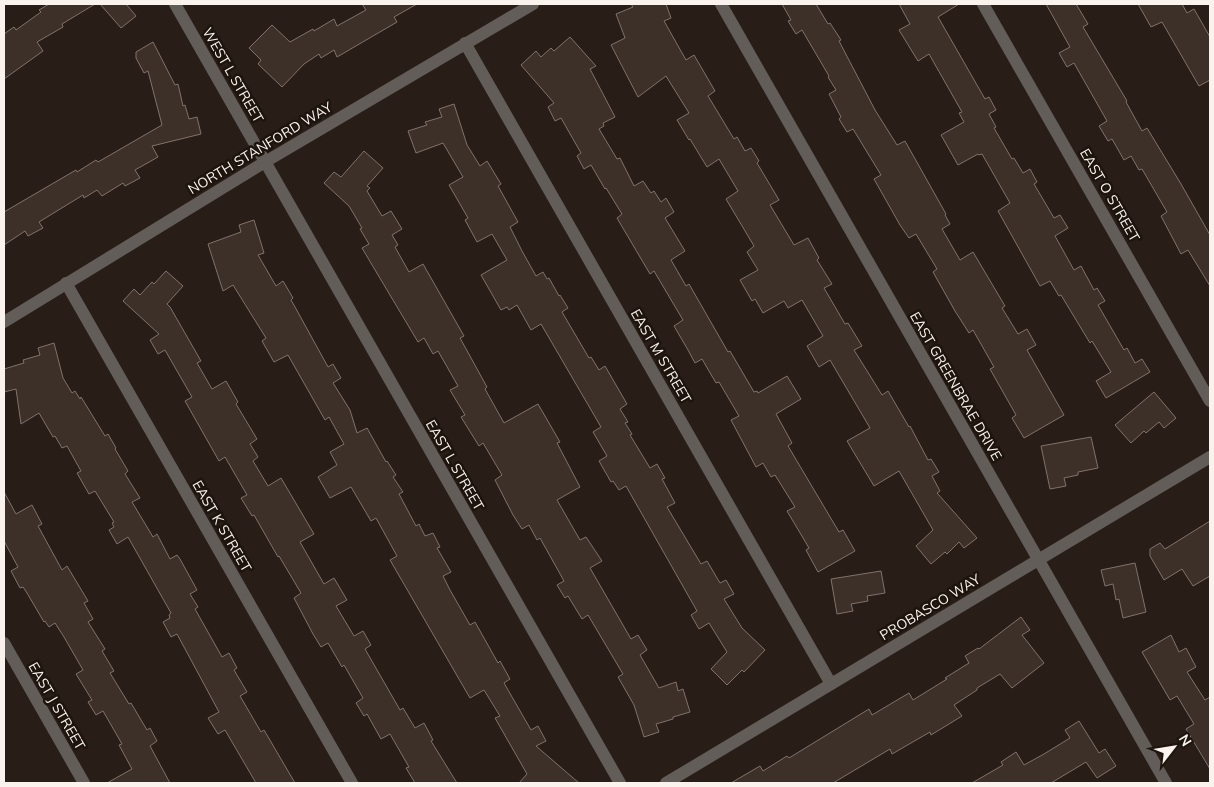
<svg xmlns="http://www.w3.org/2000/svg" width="1214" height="787" font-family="Mulish,sans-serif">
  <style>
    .building { fill: #3c3029; stroke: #81736b }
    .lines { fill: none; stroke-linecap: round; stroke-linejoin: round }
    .minor { stroke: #635d59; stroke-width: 12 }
    .tertiary { stroke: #635d59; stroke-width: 12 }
    .labels { text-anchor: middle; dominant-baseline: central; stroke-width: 5; stroke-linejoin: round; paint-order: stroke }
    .street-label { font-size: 14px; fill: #faf2ed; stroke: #1e140e }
  </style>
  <rect width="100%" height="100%" fill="#281d17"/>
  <path class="building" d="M 49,4 L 95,4 L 62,24 L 63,27 L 37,42 L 43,51 L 4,79 L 4,34 L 14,27 L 16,30 L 41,12 L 39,10 Z
    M 100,4 L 126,4 L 136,16 L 121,28 Z
    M 362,4 L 417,4 L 394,17 L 397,22 L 337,57 L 334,50 L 321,58 L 319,54 L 304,64 L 282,87 L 258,64 L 261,60 L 249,48 L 272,25 L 290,42 L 313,29 L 314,31 L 334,19 L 337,26 L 366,10 Z
    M 631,4 L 666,4 L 671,18 L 664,21 L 686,60 L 694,55 L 715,91 L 708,96 L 734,139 L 737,137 L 745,151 L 751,148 L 759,161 L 757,163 L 779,200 L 770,205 L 794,245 L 808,238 L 819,258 L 817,260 L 832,284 L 824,288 L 845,324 L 848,323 L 862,346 L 854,350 L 882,395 L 888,391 L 909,427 L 910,426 L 928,460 L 931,459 L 939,472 L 932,476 L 940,491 L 937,493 L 977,538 L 964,548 L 959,542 L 947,554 L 945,552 L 931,564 L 916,546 L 933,530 L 899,471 L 874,486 L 847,441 L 870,428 L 830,360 L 819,367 L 807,346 L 823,336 L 802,300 L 788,308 L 784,301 L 763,313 L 755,299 L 752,301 L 740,280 L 758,270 L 747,252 L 754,246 L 726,199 L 738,191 L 719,159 L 707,167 L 690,139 L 689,140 L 677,120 L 689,113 L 666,76 L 638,97 L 611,45 L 625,38 L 616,14 L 633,7 Z
    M 782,4 L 816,4 L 828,24 L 830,23 L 841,40 L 839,41 L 875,110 L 897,145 L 905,141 L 946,214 L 945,215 L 950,224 L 942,229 L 960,260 L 973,252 L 1005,306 L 1002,308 L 1018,334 L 1027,329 L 1036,345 L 1027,350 L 1064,415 L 1024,438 L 1012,418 L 1016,415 L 990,369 L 994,367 L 973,330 L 969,333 L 955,311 L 933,272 L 937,269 L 916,234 L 909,238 L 900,225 L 874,179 L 881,175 L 853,129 L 847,132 L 839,119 L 841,117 L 829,94 L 836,90 L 828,77 L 829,76 L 802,30 L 796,34 L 788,21 L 791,20 Z
    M 899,4 L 959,4 L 938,17 L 985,99 L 989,97 L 996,110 L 989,114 L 996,127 L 994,128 L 1012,159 L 1014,158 L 1023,173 L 1030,169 L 1037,182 L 1034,184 L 1054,218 L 1060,215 L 1068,228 L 1055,236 L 1074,270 L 1081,266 L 1094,290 L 1097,288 L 1105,301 L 1098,305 L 1124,350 L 1127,348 L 1135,363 L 1142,359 L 1150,372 L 1106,398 L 1096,381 L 1111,372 L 1092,341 L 1090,343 L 1061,295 L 1059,296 L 1050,281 L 1040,286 L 998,211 L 1010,203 L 982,154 L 979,155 L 978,154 L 958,165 L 941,135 L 964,122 L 959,113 L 962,112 L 929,54 L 918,61 L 899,30 L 910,24 Z
    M 1046,4 L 1076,4 L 1088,24 L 1083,27 L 1127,101 L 1126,102 L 1142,131 L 1147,128 L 1181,184 L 1210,235 L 1210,286 L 1188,250 L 1181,254 L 1161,216 L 1167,212 L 1142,169 L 1139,170 L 1131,156 L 1124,160 L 1112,139 L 1108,141 L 1099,126 L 1107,121 L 1074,63 L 1067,67 L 1059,53 L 1070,47 Z
    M 1138,4 L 1182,4 L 1187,13 L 1194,9 L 1210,37 L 1210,80 L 1199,86 L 1162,22 L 1151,27 Z
    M 570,37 L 596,66 L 590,69 L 615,117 L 603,123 L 604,126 L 599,129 L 617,159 L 620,158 L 634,186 L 643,181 L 651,193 L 654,191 L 661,202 L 666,198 L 674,212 L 665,218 L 685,251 L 671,260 L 686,286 L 689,284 L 728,352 L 730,351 L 754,392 L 757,391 L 758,393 L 787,376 L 801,399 L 776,414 L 792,443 L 788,446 L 839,532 L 843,530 L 855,551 L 818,572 L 806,550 L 809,548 L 787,511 L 795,507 L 775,475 L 771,477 L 763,463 L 756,467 L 731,420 L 739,416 L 719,382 L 716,383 L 702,359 L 695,363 L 688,350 L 674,326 L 683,320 L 654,271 L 650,274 L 617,218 L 622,214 L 606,188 L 605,189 L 591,165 L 584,169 L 577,156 L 581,153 L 561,118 L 555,121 L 548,107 L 554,103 L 521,65 L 536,51 L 541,57 L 551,48 L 554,51 Z
    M 153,42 L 175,85 L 178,84 L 183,106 L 185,105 L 189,119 L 197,117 L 201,134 L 152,146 L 158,157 L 135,170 L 140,178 L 125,186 L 123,183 L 102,196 L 97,190 L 84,198 L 83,195 L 39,222 L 43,228 L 28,236 L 25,231 L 4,245 L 4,212 L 76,170 L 77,172 L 96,160 L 98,162 L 162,125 L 148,71 L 144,73 L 136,58 L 136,52 Z
    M 454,104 L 467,145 L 480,166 L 487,161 L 501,184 L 498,186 L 518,222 L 510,227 L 522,251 L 536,276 L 543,272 L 547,279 L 549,278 L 559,296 L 560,295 L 568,308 L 562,312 L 589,358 L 591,357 L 599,370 L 605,366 L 627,404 L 620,409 L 628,422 L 625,423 L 632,434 L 630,435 L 650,468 L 657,464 L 665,478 L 662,479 L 675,503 L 667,507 L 701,564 L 707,561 L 720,583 L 726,580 L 734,594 L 724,599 L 742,628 L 765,650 L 744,672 L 742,670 L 727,685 L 711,669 L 727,652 L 709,623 L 699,629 L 691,615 L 697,611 L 626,486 L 619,490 L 613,481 L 611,482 L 599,461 L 607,456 L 593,432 L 601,427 L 541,324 L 531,330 L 517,305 L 509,310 L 507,307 L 501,310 L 481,275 L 507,260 L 492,234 L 477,242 L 465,220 L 468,218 L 449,185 L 463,177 L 443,143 L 416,153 L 408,131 L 427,125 L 425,122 L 442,117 L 439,109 Z
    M 364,151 L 383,168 L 367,186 L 370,188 L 367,191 L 382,216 L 391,211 L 402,229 L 392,235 L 398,245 L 395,247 L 409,272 L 423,264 L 464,336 L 460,338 L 487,387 L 485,389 L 504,423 L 538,404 L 560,442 L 557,443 L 580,487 L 557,500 L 580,540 L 586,537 L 602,561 L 590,568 L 631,639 L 638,635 L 647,650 L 640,655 L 659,688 L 676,682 L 678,691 L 683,689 L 690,712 L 673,717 L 673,719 L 656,724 L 659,732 L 644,737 L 634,705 L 618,677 L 623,674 L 588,615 L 582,619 L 568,596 L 565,598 L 557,585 L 564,581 L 540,538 L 537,540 L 529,525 L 522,529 L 513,515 L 495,480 L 502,475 L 483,443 L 479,446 L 461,417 L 465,415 L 450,390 L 458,386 L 438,351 L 433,354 L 424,338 L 418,342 L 362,248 L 369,244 L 360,229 L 362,228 L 349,206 L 324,183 L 334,172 L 341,177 Z
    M 254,220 L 264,253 L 258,255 L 276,286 L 283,281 L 293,298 L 291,300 L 295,307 L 328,367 L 333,364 L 341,378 L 333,383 L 350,410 L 357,433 L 367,428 L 386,462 L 387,461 L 396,475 L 393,477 L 403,492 L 399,494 L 416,526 L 419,524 L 425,536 L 433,533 L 440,547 L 437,548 L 451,572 L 443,576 L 450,590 L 470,625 L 475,622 L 498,663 L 500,661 L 510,679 L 504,683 L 531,730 L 538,726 L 546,741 L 536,746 L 579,783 L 519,783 L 527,774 L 495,718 L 500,716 L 484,690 L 470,698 L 390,560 L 397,556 L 376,518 L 371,521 L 351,487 L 330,498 L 318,477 L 337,465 L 330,452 L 344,444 L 329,417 L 325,420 L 288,355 L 274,362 L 262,341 L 266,338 L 233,285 L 223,291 L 208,244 L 241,232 L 239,225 Z
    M 166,271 L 183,286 L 167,304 L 170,307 L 201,361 L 197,363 L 212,389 L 226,381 L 238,402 L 236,404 L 257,439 L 250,444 L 258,457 L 253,461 L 268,486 L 281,478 L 314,534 L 300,542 L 324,584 L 334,578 L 347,600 L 336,606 L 354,636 L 363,631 L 371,645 L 365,649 L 400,710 L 403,708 L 415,728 L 424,723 L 433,740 L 431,741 L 457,783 L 415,783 L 406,768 L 409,767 L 390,734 L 381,739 L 367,714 L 364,716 L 356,703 L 363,698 L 344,665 L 342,667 L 328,643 L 321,647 L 313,634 L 294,598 L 301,593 L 279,556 L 278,557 L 254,515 L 252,516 L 241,498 L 247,495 L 225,457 L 219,461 L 185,401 L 192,397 L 165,350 L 158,354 L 150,340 L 159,334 L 123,301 L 134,289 L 140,295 L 152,282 L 154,284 Z
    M 54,343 L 63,378 L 72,393 L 75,391 L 80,399 L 81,397 L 105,436 L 108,434 L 116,448 L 115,449 L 128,471 L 125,474 L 140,498 L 132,502 L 153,537 L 157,534 L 170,559 L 177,555 L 180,559 L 197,590 L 190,594 L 198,607 L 195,609 L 222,657 L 229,653 L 237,668 L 234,670 L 247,692 L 240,696 L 261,732 L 264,730 L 295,783 L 256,783 L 225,730 L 218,734 L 208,718 L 219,712 L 177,634 L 171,637 L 163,622 L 170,618 L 169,615 L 171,613 L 128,537 L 117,544 L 109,530 L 114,527 L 112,523 L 114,522 L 95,491 L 89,494 L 77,473 L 81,471 L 67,446 L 62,448 L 55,436 L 53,437 L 39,413 L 21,424 L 16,389 L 4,392 L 4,369 L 24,363 L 23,360 L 40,355 L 38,348 Z
    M 1154,392 L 1176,418 L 1164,428 L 1159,422 L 1146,433 L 1144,431 L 1131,443 L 1115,425 Z
    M 1091,437 L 1098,468 L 1078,472 L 1078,475 L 1064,478 L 1066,486 L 1050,489 L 1041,446 Z
    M 4,492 L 16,514 L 32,505 L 42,524 L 38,526 L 62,570 L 67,566 L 88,601 L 84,603 L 93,619 L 88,622 L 105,649 L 102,651 L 114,671 L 110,673 L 129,704 L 131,703 L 147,730 L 150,728 L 157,741 L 150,746 L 170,783 L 107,783 L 132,769 L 119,745 L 122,744 L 103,711 L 96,715 L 88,702 L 92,700 L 76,674 L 83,670 L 64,637 L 55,623 L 49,627 L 45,621 L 44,622 L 27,593 L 23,587 L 20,588 L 11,571 L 18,567 L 4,541 Z
    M 1210,521 L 1210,576 L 1193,586 L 1182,569 L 1164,580 L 1150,556 L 1150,549 L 1160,543 L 1165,549 Z
    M 1135,563 L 1146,612 L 1123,618 L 1119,599 L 1116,600 L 1113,584 L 1105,586 L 1101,570 Z
    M 881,571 L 885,593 L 867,596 L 868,601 L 851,604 L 853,611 L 837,614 L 831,579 Z
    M 1021,617 L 1030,630 L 1022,635 L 1044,663 L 1012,688 L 1000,674 L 977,688 L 977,690 L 954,705 L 962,716 L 931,735 L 930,732 L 892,754 L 890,749 L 833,783 L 731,783 L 760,766 L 763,771 L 787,756 L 789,758 L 869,709 L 872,715 L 909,693 L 913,700 L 947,679 L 945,678 L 969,663 L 965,656 L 978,648 L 979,649 Z
    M 1171,635 L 1179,652 L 1186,648 L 1196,667 L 1187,672 L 1205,700 L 1210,697 L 1210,769 L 1186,729 L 1194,724 L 1177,696 L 1170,700 L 1142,652 Z
    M 1079,721 L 1099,753 L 1105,749 L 1116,766 L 1097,778 L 1086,762 L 1051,783 L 972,783 L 1003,765 L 1001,762 L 1016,752 L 1024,765 L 1044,754 L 1070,738 L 1065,730 Z"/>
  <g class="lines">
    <path class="minor" d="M 175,4 L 620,783
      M 983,4 L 1210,401
      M 465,43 L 831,684
      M 66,283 L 352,783
      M 4,322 L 265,162 L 533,4
      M 4,643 L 84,783"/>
    <path class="tertiary" d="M 721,4 L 1166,783
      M 666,783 L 1210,457"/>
  </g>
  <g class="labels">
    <g class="street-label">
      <text transform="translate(233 75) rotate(60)">WEST L STREET</text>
      <text transform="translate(260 148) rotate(-31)">NORTH STANFORD WAY</text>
      <text transform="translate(1110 195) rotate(60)">EAST O STREET</text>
      <text transform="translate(661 356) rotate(60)">EAST M STREET</text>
      <text transform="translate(956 386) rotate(60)">EAST GREENBRAE DRIVE</text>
      <text transform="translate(455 465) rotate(60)">EAST L STREET</text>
      <text transform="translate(222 526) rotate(60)">EAST K STREET</text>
      <text transform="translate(930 607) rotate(-31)">PROBASCO WAY</text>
      <text transform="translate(57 706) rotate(60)">EAST J STREET</text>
    </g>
  </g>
  <rect width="1214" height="787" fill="none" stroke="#faf2ed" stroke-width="10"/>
  <g transform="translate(1174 747) rotate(59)" stroke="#1e140e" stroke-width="4" paint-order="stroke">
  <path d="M0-4L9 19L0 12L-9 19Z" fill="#faf2ed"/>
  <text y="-8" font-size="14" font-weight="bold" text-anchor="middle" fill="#faf2ed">N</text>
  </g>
</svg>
